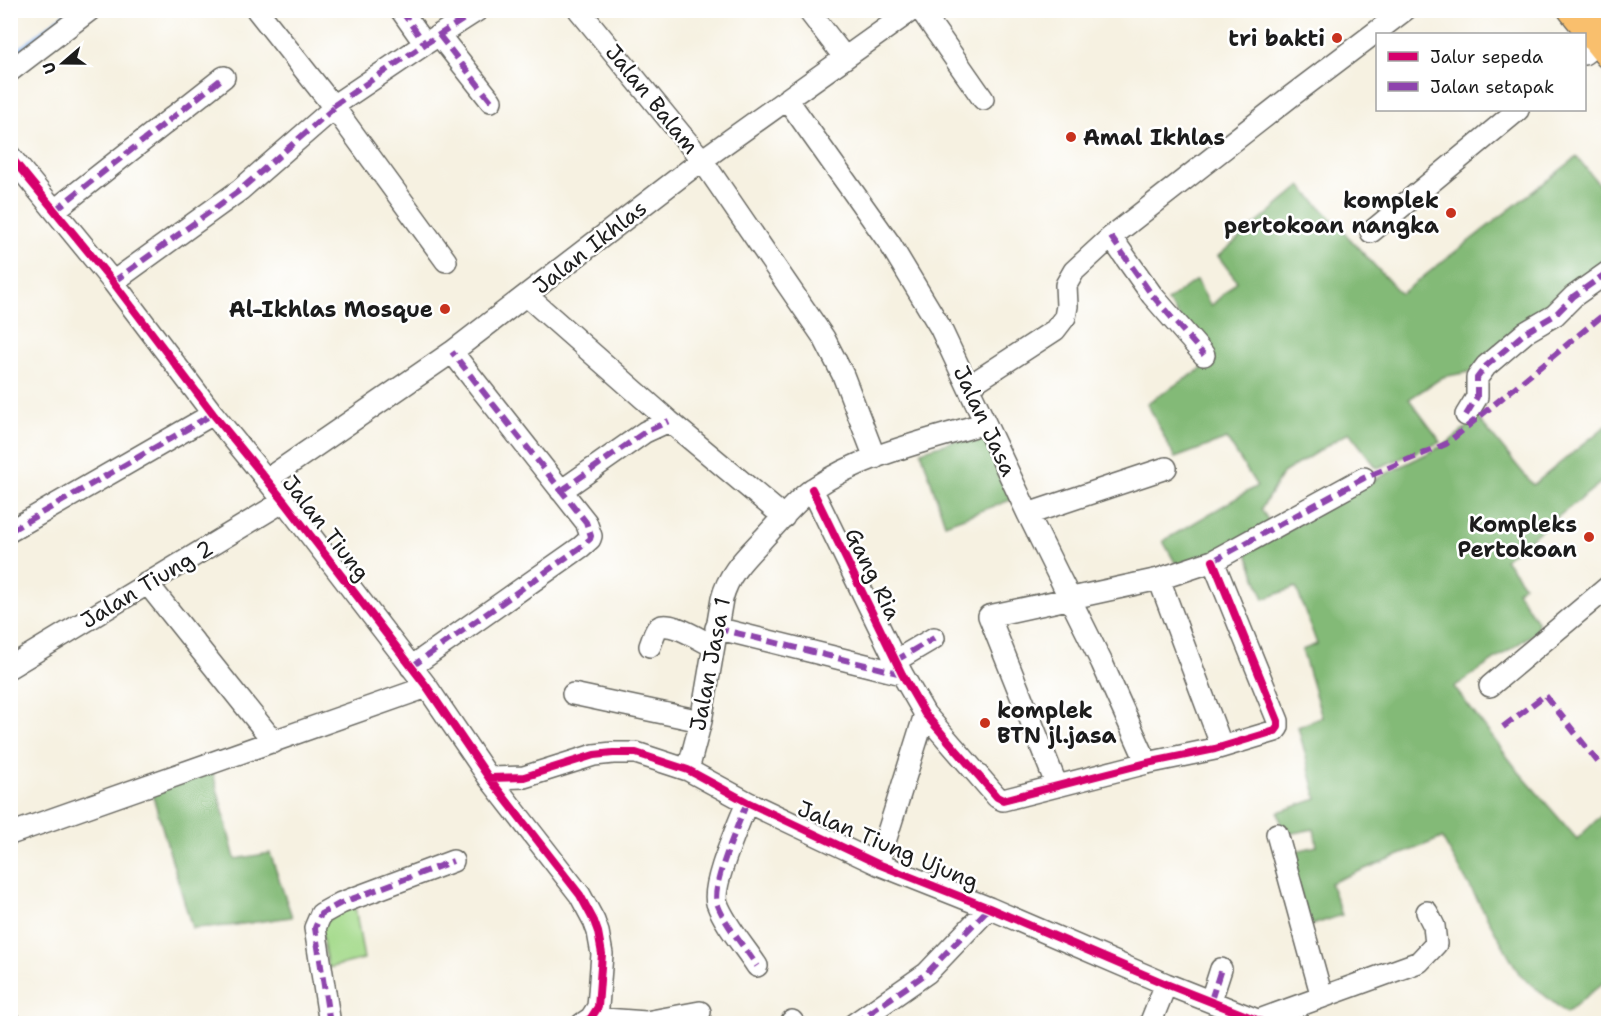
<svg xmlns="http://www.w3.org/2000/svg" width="1619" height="1034" font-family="'Shantell Sans',sans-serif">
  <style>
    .green { fill: #a4da8b; stroke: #607b54; stroke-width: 1.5 }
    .forest { fill: #83ba77; stroke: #506b4a; stroke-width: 1.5 }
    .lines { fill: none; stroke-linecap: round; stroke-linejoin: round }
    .stream { stroke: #83b4ee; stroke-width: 4.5 }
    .minor-casing { stroke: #686761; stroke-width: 24 }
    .major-casing { stroke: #686761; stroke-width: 30 }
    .minor { stroke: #fff; stroke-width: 21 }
    .major { stroke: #f9bf6d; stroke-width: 27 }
    .quiet { stroke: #8e44ad; stroke-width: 6; stroke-dasharray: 12 6; stroke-linecap: butt }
    .cycleway-casing { stroke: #fff; stroke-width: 11 }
    .cycleway { stroke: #d6006c; stroke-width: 8 }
    .poi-dot { fill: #c8321e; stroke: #fff; stroke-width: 2 }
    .labels { text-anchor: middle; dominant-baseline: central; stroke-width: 5; stroke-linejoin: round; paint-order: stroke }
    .poi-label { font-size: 22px; font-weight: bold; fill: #1c1c1c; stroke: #fff; text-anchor: end }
    .street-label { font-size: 22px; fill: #1c1c1c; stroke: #fff }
  </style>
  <rect width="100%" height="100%" fill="#fff"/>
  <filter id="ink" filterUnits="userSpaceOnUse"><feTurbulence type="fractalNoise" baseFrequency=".0167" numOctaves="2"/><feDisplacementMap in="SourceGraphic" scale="12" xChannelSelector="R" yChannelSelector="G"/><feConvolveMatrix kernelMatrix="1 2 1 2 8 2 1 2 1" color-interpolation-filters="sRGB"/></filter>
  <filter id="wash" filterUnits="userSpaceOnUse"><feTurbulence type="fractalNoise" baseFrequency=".008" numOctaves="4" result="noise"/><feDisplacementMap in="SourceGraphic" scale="24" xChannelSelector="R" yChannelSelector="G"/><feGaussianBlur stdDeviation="1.35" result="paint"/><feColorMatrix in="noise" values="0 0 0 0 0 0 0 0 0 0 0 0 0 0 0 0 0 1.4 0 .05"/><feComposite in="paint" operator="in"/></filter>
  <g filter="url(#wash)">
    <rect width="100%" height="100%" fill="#f6f1e1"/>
    <path class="green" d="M 354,901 L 364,959 L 328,968 L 320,926 Z"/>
    <path class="forest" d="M 1577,157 L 1608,196 L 1608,267 L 1474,371 L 1443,377 L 1409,399 L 1441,442 L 1377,468 L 1349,432 L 1283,473 L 1261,509 L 1270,523 L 1216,553 L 1177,566 L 1163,541 L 1257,486 L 1227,439 L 1175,458 L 1147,403 L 1214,361 L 1167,301 L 1196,280 L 1211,306 L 1237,281 L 1218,256 L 1301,186 L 1401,294 Z
      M 1478,418 L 1533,485 L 1608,424 L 1608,477 L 1505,559 L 1524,585 L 1517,591 L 1538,623 L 1536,632 L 1454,687 L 1519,772 L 1577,839 L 1608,809 L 1608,979 L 1566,1013 L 1520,975 L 1442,838 L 1330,883 L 1342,915 L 1309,926 L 1288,853 L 1317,846 L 1314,829 L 1284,835 L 1278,812 L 1317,799 L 1298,727 L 1322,717 L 1302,650 L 1317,644 L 1296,587 L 1264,599 L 1247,553 L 1372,481 L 1446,444 Z
      M 977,434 L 985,437 L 1016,498 L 945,524 L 921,451 Z
      M 212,769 L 235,859 L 270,853 L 292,917 L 228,926 L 192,928 L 152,793 Z"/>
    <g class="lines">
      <path class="stream" d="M 10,57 L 71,10"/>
    </g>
  </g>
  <g filter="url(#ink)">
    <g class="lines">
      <defs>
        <path id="minor" d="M 257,10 L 333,106 L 446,261
          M 401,10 L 425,44
          M 579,10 L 702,160 L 824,338 L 843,375 L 875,458
          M 808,10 L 845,58
          M 921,10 L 983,99
          M 439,35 L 491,101
          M 1584,54 L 1599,42
          M 10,71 L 90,10
          M 787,99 L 890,244 L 940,327 L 1028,514 L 1102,663 L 1147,763
          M 333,106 L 425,44 L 478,10
          M 10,156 L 113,282 L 213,414 L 284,501 L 427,687 L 489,778 L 580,895 L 594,921 L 598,932 L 602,954 L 598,1007 L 591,1018 L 582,1024
          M 55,210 L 224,77
          M 1371,232 L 1518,110
          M 1111,237 L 1152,295 L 1204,355
          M 113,282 L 240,190 L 334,108
          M 527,296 L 669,421 L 784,517
          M 969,386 L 1055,330 L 1065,317 L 1067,306 L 1066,285 L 1074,271 L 1111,237 L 1290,97 L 1405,10
          M 1466,415 L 1477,397 L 1477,378 L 1486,366 L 1526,332 L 1555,315 L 1574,296 L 1608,272
          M 266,480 L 452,352 L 702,160 L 912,10
          M 812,489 L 902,674 L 925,714 L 997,797 L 1003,800 L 1147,763 L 1215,749 L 1275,731 L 1278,727 L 1278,721 L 1213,561
          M 561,491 L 645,432 L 669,421
          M 1028,514 L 1166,468
          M 10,531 L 213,414
          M 1159,579 L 1222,747
          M 147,583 L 274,742
          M 716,628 L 902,674
          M 650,646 C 652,641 654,633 657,629 C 666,617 702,641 713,646
          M 895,661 L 934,638
          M 10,667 L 284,501
          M 411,667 L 581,547 L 590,539 L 591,536 L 586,522 L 452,352
          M 1490,686 L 1608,587
          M 573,694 L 701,721
          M 688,770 L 701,721 L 722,599 C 728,574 745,558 762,540 C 778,523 796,500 814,488 C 864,454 928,441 985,423
          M 489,778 L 524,777 L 594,755 L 613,753 L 636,753 L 688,770 L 747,802 L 878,864 L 989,908 L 1166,984 L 1267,1024
          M 1057,786 L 989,616 L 1159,579 L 1213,561 L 1364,478
          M 747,802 C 739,824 711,884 717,903 C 725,925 744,946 757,966
          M 10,834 L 427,687
          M 1277,834 L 1322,997
          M 878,864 L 925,714
          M 1211,1000 L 1221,969
          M 591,1018 L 646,1022 L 700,1012
          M 1259,1020 L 1419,962 L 1436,944 L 1434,926 L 1427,912
          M 792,1021 L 794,1024
          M 10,1023 L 11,1024
          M 330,1024 L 315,928 L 321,914 L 341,903 L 453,861
          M 854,1024 L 927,973 L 989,908
          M 1150,1024 L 1166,984"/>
        <path id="major" d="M 1572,10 L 1608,55
          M 1600,10 L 1608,21"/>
      </defs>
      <use href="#minor" class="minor-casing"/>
      <use href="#major" class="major-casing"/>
      <use href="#minor" class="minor"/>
      <use href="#major" class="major"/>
      <path class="quiet" d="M 401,10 L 425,44
        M 439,35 L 491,101
        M 333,106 L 425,44 L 478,10
        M 55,210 L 224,77
        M 1111,237 L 1152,295 L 1204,355
        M 113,282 L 240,190 L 334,108
        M 1466,415 L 1477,397 L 1477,378 L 1486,366 L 1526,332 L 1555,315 L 1574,296 L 1608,272
        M 561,491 L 645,432 L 669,421
        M 10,531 L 213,414
        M 1213,561 L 1364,478 L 1446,444 L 1608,311
        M 716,628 L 902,674
        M 895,661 L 934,638
        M 411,667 L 581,547 L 590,539 L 591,536 L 586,522 L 452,352
        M 1503,727 L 1545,695 L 1598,762
        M 747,802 C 739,824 711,884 717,903 C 725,925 744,946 757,966
        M 1211,1000 L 1221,969
        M 792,1021 L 794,1024
        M 330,1024 L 315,928 L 321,914 L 341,903 L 453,861
        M 854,1024 L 927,973 L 989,908"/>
      <defs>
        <path id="cycleway" d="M 10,156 L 113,282 L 213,414 L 284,501 L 427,687 L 489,778 L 580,895 L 594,921 L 598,932 L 602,954 L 598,1007 L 591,1018 L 582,1024
          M 812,489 L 902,674 L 925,714 L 997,797 L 1003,800 L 1147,763 L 1215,749 L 1275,731 L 1278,727 L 1278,721 L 1213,561
          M 489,778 L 524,777 L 594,755 L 613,753 L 636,753 L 688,770 L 747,802 L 878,864 L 989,908 L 1166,984 L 1267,1024"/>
      </defs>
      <use href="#cycleway" class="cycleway-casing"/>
      <use href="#cycleway" class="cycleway"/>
    </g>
  </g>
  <g class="poi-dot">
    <circle cx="1337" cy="38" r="6"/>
    <circle cx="1071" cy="137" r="6"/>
    <circle cx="1451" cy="213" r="6"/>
    <circle cx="445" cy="309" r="6"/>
    <circle cx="1589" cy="537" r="6"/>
    <circle cx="985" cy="723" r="6"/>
  </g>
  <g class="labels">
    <g class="poi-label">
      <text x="1325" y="38">tri bakti</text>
      <text x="1083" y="137" text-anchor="start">Amal Ikhlas</text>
      <text x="1439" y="200">komplek<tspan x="1439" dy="25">pertokoan nangka</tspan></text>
      <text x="433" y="309">Al-Ikhlas Mosque</text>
      <text x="1577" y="524">Kompleks<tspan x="1577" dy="25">Pertokoan</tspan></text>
      <text x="997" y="710" text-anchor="start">komplek<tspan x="997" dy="25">BTN jl.jasa</tspan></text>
    </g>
    <g class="street-label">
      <text transform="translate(652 99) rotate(51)">Jalan Balam</text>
      <text transform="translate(590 247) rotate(-38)">Jalan Ikhlas</text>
      <text transform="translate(985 421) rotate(65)">Jalan Jasa</text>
      <text transform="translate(326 528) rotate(52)">Jalan Tiung</text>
      <text transform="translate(873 574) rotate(64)">Gang Ria</text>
      <text transform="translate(147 584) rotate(-31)">Jalan Tiung 2</text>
      <text transform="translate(710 664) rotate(-79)">Jalan Jasa 1</text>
      <text transform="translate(888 845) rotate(23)">Jalan Tiung Ujung</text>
    </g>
  </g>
  <rect width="1619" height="1034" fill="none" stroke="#fff" stroke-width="36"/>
  <rect x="1376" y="33" width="210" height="78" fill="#ffffff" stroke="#a4a4a4" stroke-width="1.5"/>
  <rect x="1388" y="52" width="30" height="9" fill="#d6006c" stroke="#a4a4a4" stroke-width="1.5"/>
  <text x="1430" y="63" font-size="18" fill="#1c1c1c">Jalur sepeda</text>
  <rect x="1388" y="82" width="30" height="9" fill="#8e44ad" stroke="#a4a4a4" stroke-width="1.5"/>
  <text x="1430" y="93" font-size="18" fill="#1c1c1c">Jalan setapak</text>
  <g transform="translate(63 63) rotate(250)" stroke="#ffffff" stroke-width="4.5" paint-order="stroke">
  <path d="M0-4.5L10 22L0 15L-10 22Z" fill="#1c1c1c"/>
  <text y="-9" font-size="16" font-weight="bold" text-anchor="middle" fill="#1c1c1c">U</text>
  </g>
</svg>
